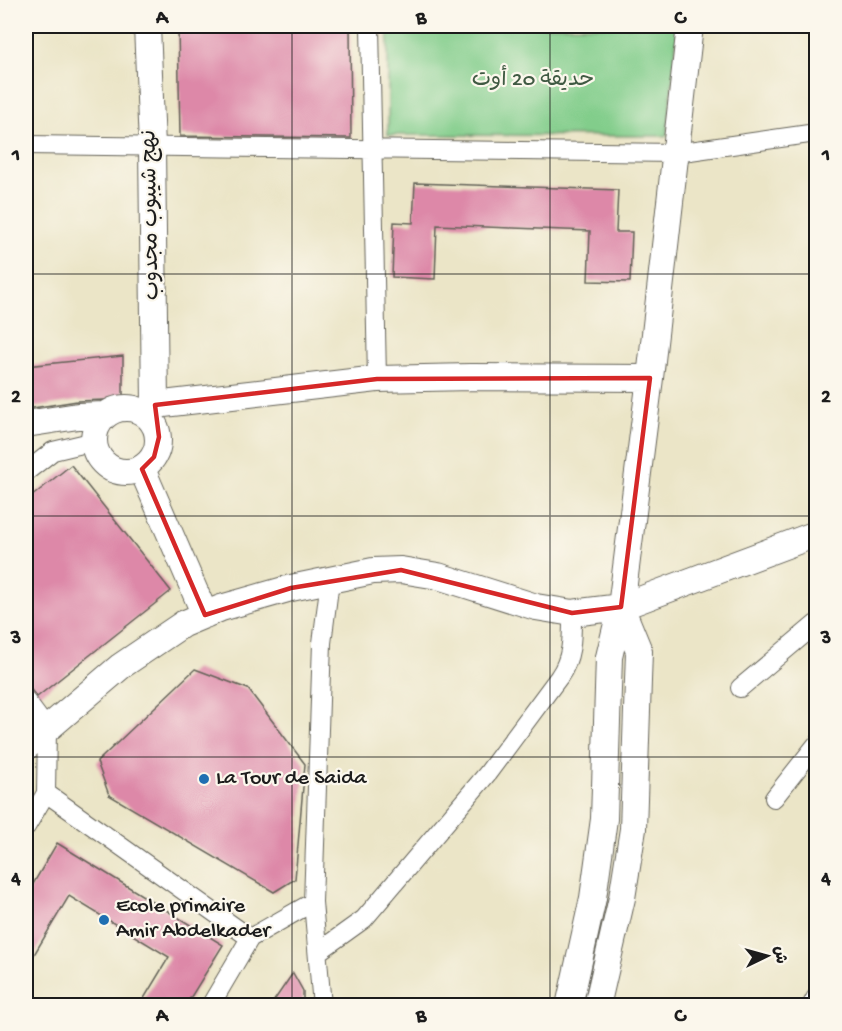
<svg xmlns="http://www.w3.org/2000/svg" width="842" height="1031" font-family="'Gochi Hand','Playpen Sans Arabic',sans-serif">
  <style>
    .green { fill: #82cd8b; stroke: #4f7454; stroke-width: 1.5 }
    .building { fill: #dd88a8 }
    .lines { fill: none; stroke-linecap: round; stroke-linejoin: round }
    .street-casing { stroke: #646258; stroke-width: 20 }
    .secondary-casing { stroke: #646258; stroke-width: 28 }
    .street { stroke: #fff; stroke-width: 18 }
    .secondary { stroke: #fff; stroke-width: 26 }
    .marked { fill: none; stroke: #d62828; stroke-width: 4.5; stroke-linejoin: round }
    .grid { fill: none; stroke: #1c1c1c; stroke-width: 1.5; stroke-opacity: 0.55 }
    .poi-dot { fill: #1f6fb2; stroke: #fbf7ec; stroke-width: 2 }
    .labels { text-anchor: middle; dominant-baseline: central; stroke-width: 4.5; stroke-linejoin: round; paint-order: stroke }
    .park-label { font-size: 22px; fill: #405a43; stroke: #fbf7ec }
    .street-label { font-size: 22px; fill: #1c1c1c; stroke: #fbf7ec }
    .poi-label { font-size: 22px; fill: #1c1c1c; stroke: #fbf7ec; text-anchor: start }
    .neatline { fill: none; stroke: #1c1c1c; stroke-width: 2 }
    .grid-label { font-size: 20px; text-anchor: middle; font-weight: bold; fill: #1c1c1c }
  </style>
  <rect width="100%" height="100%" fill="#fbf7ec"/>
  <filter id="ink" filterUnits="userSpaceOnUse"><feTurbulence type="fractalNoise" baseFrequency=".0167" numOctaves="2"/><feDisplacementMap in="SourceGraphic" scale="12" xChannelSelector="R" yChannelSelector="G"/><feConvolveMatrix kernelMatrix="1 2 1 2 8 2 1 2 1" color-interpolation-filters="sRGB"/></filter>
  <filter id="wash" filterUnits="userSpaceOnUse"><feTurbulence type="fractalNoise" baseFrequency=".008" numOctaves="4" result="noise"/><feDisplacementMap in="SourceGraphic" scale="24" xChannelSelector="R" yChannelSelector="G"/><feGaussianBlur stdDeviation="1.35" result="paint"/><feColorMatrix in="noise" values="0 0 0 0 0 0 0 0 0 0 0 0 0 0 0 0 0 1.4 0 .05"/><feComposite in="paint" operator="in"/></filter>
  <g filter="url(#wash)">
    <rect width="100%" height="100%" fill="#ebe5c7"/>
    <path class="green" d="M 388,26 L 678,26 L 667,136 L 388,135 Z"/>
    <g id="blocks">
      <path class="building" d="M 178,26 L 350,26 L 351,138 L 180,136 Z
        M 415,183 L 618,190 L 616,232 L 632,232 L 630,282 L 588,281 L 590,231 L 437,225 L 435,279 L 392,277 L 394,222 L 413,223 Z
        M 123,356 L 123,402 L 114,404 L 104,400 L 77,401 L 26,409 L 26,366 Z
        M 71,465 L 171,591 L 37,697 L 26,684 L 26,501 Z
        M 195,669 L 248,689 L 305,764 L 295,879 L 274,892 L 109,795 L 97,762 Z
        M 57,843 L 223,945 L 186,1005 L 140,1005 L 169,957 L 69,896 L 26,968 L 26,896 Z
        M 293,973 L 303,991 L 303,1005 L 271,1005 Z"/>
    </g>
  </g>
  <g filter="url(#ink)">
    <use href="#blocks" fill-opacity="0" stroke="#646258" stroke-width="1.5"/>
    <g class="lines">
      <defs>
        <path id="street" d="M 370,26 L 377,379
          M 26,145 L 676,153 L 816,133
          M 26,472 L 53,451 L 95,441
          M 740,688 L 816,624
          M 26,701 L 47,729 L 46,793 L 26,827
          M 46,793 L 250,938
          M 774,798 L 816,745
          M 318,952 L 364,919 L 487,774 L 559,677 C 573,657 572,636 572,613
          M 210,1006 L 250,938 L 313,902
          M 322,1006 L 313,902 L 322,643 L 330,580
          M 811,1006 L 816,997"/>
        <path id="secondary" d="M 147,26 L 152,146 L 155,405 L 377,379 L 471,377 L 650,378
          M94 440a32 32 0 1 1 64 0a32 32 0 1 1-64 0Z
          M 26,424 L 78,416 L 105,415
          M 142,469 L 205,615
          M 26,747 L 121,666 L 183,624 L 221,608 L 291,588 L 373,571 L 401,570 L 438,576 L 536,607 L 572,613 L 621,607 L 816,534
          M 569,1006 L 593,898 L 604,819 L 609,657 L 621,607 L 650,378 L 690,26
          M 597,1006 L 622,898 L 633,829 L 639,651 L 621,607"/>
      </defs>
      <use href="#street" class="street-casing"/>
      <use href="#secondary" class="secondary-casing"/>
      <use href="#street" class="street"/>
      <use href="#secondary" class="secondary"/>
    </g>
  </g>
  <path class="marked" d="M 650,378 L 621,607 L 572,613 L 401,570 L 291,588 L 205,615 L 142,469 L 154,457 L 159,437 L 155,405 L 377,379 Z"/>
  <path class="grid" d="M 292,26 L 292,1006M 550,26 L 550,1006M 26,274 L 816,274M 26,516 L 816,516M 26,757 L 816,757"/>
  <g class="poi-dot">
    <circle cx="204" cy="779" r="6"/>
    <circle cx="104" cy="920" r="6"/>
  </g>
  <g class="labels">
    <g class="park-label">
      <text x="533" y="81">حديقة 20 أوت</text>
    </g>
    <g class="street-label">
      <text transform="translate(152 215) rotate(-91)">نهج شيبوب مجدوب</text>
    </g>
    <g class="poi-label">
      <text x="216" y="779">La Tour de Saida</text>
      <text x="116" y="907">Ecole primaire<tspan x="116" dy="25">Amir Abdelkader</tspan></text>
    </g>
  </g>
  <rect width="842" height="1031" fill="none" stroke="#fbf7ec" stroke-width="66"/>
  <g transform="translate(767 956) rotate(85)" stroke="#fbf7ec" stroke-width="4.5" paint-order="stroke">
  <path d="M0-4.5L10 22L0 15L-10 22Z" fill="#1c1c1c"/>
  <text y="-9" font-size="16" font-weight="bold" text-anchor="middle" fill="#1c1c1c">ش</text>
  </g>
  <rect x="33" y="33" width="776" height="965" class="neatline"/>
  <g class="grid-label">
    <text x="162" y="23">A</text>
    <text x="421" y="23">B</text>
    <text x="680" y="23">C</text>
    <text x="16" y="160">1</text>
    <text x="826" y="160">1</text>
    <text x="16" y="402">2</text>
    <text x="826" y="402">2</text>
    <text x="16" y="643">3</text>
    <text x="826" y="643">3</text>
    <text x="16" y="884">4</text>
    <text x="826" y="884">4</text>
    <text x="162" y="1021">A</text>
    <text x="421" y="1021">B</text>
    <text x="680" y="1021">C</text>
  </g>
</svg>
